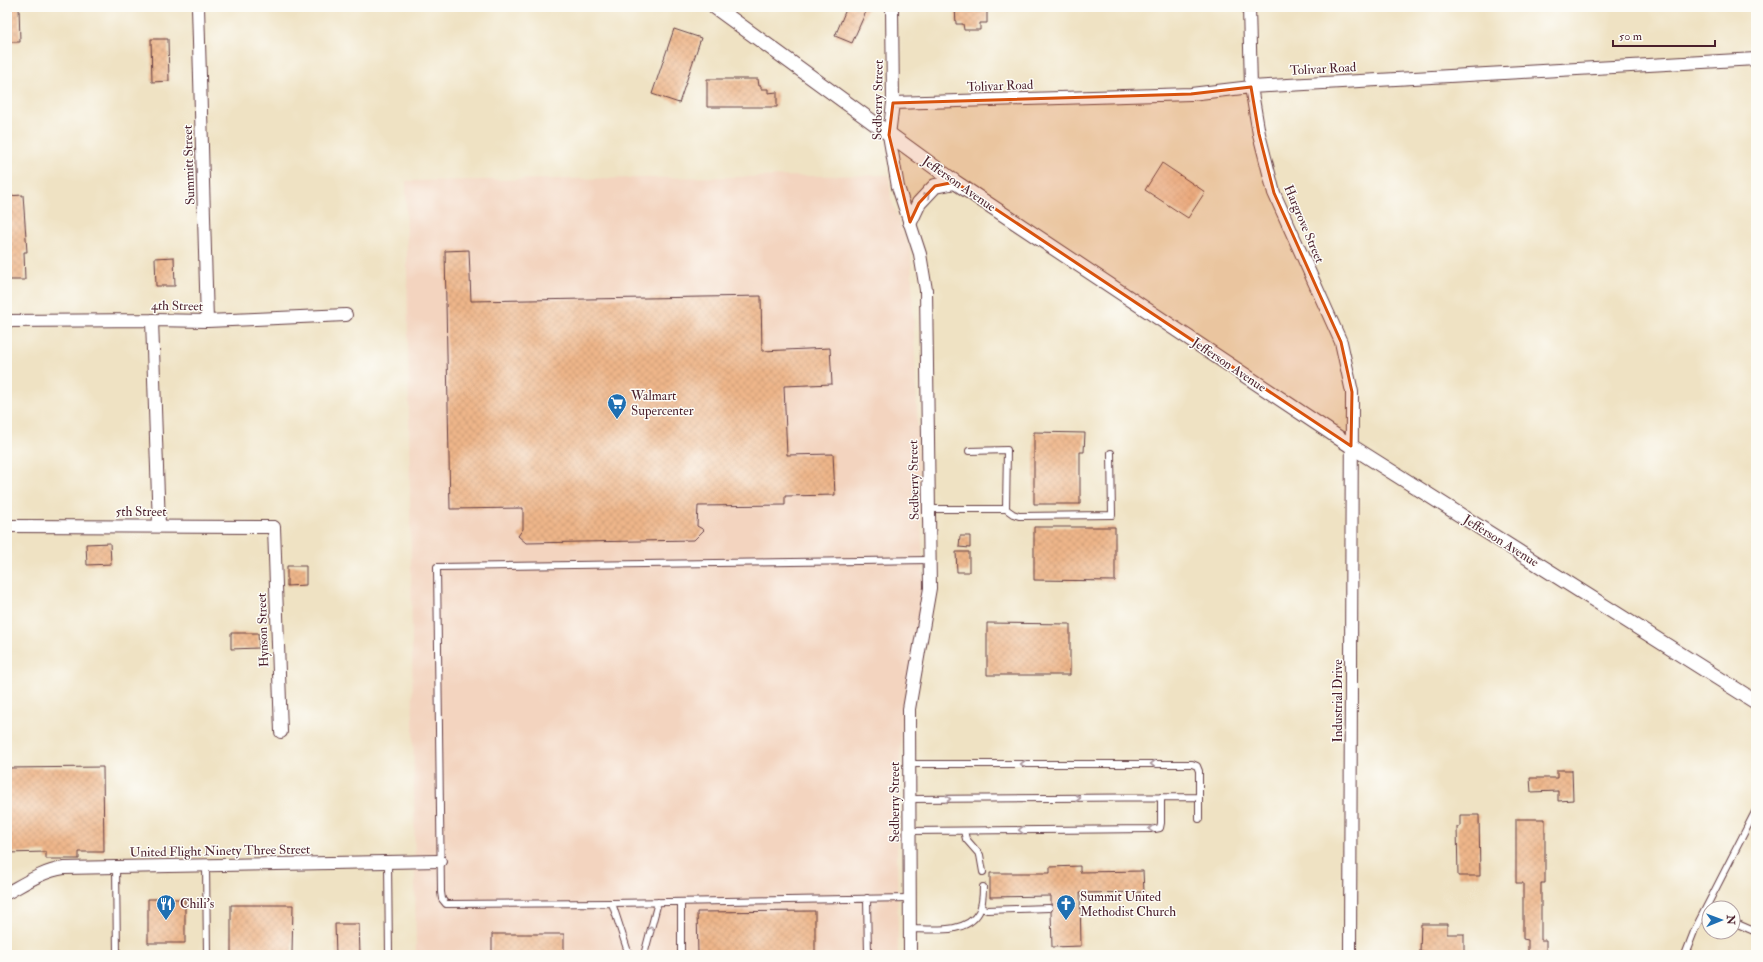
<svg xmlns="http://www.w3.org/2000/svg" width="1763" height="962" font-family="'IM FELL Double Pica',serif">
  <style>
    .built { fill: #f3d4bf }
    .building { fill: url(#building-cross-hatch) }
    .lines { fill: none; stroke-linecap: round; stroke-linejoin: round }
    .service-casing { stroke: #633c42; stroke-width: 8 }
    .minor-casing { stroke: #633c42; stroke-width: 14 }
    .tertiary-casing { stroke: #633c42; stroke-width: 16 }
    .service { stroke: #fff; stroke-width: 6 }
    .minor { stroke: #fff; stroke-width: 12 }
    .tertiary { stroke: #fff; stroke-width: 14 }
    .oneway { stroke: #ae9aa0 }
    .marked { fill: #d8530f; fill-opacity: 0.2; stroke: #d8530f; stroke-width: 3; stroke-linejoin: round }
    .labels { text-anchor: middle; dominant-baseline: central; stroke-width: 3; stroke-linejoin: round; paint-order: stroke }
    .street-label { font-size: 13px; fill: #4a1f2b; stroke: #fdfcf7 }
    .poi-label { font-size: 13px; fill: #4a1f2b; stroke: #fdfcf7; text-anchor: start }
  </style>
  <defs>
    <pattern id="building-cross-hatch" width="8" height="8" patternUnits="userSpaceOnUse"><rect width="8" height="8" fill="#eeb68a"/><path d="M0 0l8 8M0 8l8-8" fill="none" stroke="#ce9c77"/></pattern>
  </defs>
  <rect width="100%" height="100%" fill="#fdfcf7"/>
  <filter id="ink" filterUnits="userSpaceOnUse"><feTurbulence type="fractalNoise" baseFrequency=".025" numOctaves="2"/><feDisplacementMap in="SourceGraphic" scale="8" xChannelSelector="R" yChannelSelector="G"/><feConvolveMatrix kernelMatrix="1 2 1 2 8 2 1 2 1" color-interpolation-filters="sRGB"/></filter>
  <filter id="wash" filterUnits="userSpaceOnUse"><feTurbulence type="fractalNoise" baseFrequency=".012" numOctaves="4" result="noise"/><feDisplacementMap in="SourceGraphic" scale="16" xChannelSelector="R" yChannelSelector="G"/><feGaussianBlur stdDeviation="0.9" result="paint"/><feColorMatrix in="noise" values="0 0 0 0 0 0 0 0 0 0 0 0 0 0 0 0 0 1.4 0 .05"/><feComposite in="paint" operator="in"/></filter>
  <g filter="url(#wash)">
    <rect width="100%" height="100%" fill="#efe2c3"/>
    <path class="built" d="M 889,175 L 891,199 L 911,253 L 924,592 L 902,715 L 897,844 L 898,955 L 416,955 L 406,181 Z"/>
    <g id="blocks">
      <path class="building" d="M 7,7 L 19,7 L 20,42 L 7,42 Z
        M 847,7 L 868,7 L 852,43 L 835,36 Z
        M 955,7 L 987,7 L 987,23 L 980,23 L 980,30 L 964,30 L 963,24 L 956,24 Z
        M 674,29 L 701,38 L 679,103 L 652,94 Z
        M 151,39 L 168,39 L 169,81 L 152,82 Z
        M 707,79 L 758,79 L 759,86 L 761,86 L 761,89 L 768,89 L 768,93 L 777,92 L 777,107 L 707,107 Z
        M 1162,163 L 1205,192 L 1188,218 L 1145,190 Z
        M 23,195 L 27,252 L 24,252 L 25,280 L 7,280 L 7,196 Z
        M 469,250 L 471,301 L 761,296 L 762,351 L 830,348 L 832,384 L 784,386 L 787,455 L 833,454 L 835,495 L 785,496 L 785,505 L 698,506 L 697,526 L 704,530 L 694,540 L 526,543 L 518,536 L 523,529 L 523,508 L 450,509 L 445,251 Z
        M 174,257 L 175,286 L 156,286 L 155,258 Z
        M 1034,432 L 1085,433 L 1084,452 L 1080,452 L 1080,504 L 1034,504 Z
        M 1034,527 L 1115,527 L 1115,581 L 1034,580 Z
        M 960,536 L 970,536 L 970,548 L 959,547 Z
        M 110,543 L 111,564 L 87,565 L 86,544 Z
        M 956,552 L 969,552 L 969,572 L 957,572 Z
        M 287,566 L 306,566 L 306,585 L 287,586 Z
        M 987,623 L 1070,624 L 1070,675 L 987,675 Z
        M 231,633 L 258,633 L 259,648 L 231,649 Z
        M 103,767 L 104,852 L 79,852 L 79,859 L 46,859 L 46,852 L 7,853 L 7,768 Z
        M 1557,770 L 1572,770 L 1573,800 L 1558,801 L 1558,791 L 1531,792 L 1530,778 L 1557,778 Z
        M 1460,815 L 1479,815 L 1480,876 L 1458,876 L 1457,827 L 1460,827 Z
        M 1516,819 L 1545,819 L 1545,883 L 1541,883 L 1541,940 L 1546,940 L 1546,955 L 1528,955 L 1528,940 L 1523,939 L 1523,883 L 1516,883 Z
        M 1080,866 L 1080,872 L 1143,871 L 1144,892 L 1080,893 L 1081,946 L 1052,947 L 1051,912 L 1053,908 L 1051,904 L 1051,896 L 990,897 L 990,873 L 1050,873 L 1050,867 Z
        M 148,899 L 185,899 L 185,943 L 148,943 Z
        M 231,905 L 293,905 L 292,953 L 231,953 Z
        M 815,911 L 815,955 L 698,955 L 697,912 Z
        M 335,924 L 359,924 L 360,955 L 336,955 Z
        M 1421,924 L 1447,924 L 1447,934 L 1464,934 L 1464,955 L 1444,955 L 1444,952 L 1420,952 Z
        M 492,934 L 564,934 L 564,955 L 492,955 Z"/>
    </g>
  </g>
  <g filter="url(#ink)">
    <use href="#blocks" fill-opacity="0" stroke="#633c42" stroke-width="1"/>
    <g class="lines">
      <defs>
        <path id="service" d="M 969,451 L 1007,450 L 1006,509
          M 929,509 L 1006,509 L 1013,514 L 1019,516 L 1112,515 L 1111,453
          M 1199,797 L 1199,819
          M 909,799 L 1199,797 L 1199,771 L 1197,766 L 1192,764 L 909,764
          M 909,831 L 1155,829 L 1160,828 L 1161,823 L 1161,797
          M 964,831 L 966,839 L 980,855 L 983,872
          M 388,862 L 389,955
          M 206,865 L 207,955
          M 116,867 L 117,955
          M 867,898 L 868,955
          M 909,898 L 612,903 L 446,904 L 442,899 L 441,892 L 437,567 L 929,560
          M 681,902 L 681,955
          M 612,903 L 629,955
          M 981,908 L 987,910 L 1049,908
          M 1733,922 L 1756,932
          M 909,929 C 931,929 966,935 979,912 C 983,904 983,895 983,887
          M 644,955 L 658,902
          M 1685,955 L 1695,929 L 1756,810"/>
        <path id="minor" d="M 198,7 L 207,321
          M 892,7 L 893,103 L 889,135 L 898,187 L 920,254 L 926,290 L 930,588 L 909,709 L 910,955
          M 1249,7 L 1251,87 L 1259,134 L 1274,193 L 1341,342 L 1352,392 L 1350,955
          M 893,103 L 1191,94 L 1251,87 L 1756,59
          M 152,320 L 159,526
          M 7,321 L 152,320 L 207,321 L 346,315
          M 7,526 L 274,527 L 281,732
          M 7,893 C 25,883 43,871 64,868 L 440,861"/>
        <path id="tertiary" d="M 715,7 L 955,182 L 1351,446 L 1756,702
          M 910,222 L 919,203 L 935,186 L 955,182"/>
      </defs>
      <use href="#service" class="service-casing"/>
      <use href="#minor" class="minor-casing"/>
      <use href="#tertiary" class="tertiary-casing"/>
      <use href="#service" class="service"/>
      <use href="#minor" class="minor"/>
      <use href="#tertiary" class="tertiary"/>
    </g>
    <defs><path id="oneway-chevron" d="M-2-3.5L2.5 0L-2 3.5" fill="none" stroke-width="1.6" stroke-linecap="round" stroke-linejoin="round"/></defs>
    <g class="oneway">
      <use href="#oneway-chevron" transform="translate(927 195) rotate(-47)"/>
      <use href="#oneway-chevron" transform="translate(1023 764) rotate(-180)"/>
      <use href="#oneway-chevron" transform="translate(1153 764) rotate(-180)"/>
      <use href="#oneway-chevron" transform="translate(1078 798)"/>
      <use href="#oneway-chevron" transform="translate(948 799)"/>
      <use href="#oneway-chevron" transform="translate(1151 829) rotate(176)"/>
      <use href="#oneway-chevron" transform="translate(1021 830) rotate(179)"/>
      <use href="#oneway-chevron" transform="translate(651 929) rotate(-76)"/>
    </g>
  </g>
  <path class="marked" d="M 1251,87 L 1259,134 L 1274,193 L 1341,342 L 1352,392 L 1351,446 L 955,182 L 935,186 L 919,203 L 910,222 L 889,135 L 893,103 L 1191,94 Z"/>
  <defs>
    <symbol id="supermarket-pin" viewBox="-11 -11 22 30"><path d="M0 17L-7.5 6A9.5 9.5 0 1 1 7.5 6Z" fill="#1f6fb2" stroke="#fdfcf7"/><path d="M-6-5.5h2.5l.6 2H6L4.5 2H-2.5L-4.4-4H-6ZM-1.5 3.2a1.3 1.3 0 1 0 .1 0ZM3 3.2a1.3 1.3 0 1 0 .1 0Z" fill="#fff"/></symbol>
    <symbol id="restaurant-pin" viewBox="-11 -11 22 30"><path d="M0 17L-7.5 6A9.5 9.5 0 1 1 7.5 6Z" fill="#1f6fb2" stroke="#fdfcf7"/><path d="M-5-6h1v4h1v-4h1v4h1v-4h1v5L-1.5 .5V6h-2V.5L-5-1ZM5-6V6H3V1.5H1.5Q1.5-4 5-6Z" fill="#fff"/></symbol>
    <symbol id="church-pin" viewBox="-11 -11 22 30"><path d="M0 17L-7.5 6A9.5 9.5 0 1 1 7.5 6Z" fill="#1f6fb2" stroke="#fdfcf7"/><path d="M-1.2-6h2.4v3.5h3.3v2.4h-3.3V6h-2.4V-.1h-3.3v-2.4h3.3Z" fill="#fff"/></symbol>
  </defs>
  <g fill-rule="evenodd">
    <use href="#supermarket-pin" x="606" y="392" width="22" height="30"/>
    <use href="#restaurant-pin" x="155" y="893" width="22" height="30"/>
    <use href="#church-pin" x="1055" y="893" width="22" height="30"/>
  </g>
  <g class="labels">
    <g class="street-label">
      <text transform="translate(1323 69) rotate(-3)">Tolivar Road</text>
      <text transform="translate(1000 86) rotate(-2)">Tolivar Road</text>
      <text transform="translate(878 100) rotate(-89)">Sedberry Street</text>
      <text transform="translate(189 165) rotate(-92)">Summitt Street</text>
      <text transform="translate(959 184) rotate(35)">Jefferson Avenue</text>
      <text transform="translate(1304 224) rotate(67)">Hargrove Street</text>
      <text transform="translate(177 306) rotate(1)">4th Street</text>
      <text transform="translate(1229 365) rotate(34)">Jefferson Avenue</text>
      <text transform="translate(914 480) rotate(-91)">Sedberry Street</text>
      <text x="141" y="512">5th Street</text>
      <text transform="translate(1501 541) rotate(32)">Jefferson Avenue</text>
      <text transform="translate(263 630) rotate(-92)">Hynson Street</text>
      <text transform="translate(1338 701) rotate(-90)">Industrial Drive</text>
      <text transform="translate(895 802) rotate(-90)">Sedberry Street</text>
      <text transform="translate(220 851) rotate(-1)">United Flight Ninety Three Street</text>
    </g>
    <g class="poi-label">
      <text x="631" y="396">Walmart<tspan x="631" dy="15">Supercenter</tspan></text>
      <text x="1080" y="897">Summit United<tspan x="1080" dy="15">Methodist Church</tspan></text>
      <text x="180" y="904">Chili's</text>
    </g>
  </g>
  <rect width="1763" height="962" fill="none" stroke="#fdfcf7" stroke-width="24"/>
  <g transform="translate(1721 920) rotate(89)"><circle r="19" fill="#fdfcf7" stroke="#b5a4a5"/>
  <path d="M0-3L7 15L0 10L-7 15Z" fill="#1f6fb2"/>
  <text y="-6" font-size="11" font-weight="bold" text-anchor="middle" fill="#4a1f2b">N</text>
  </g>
  <path d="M1613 40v6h102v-6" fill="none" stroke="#4a1f2b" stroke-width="2"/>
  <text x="1619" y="40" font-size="12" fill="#4a1f2b" stroke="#fdfcf7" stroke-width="3" paint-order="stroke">50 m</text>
</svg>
